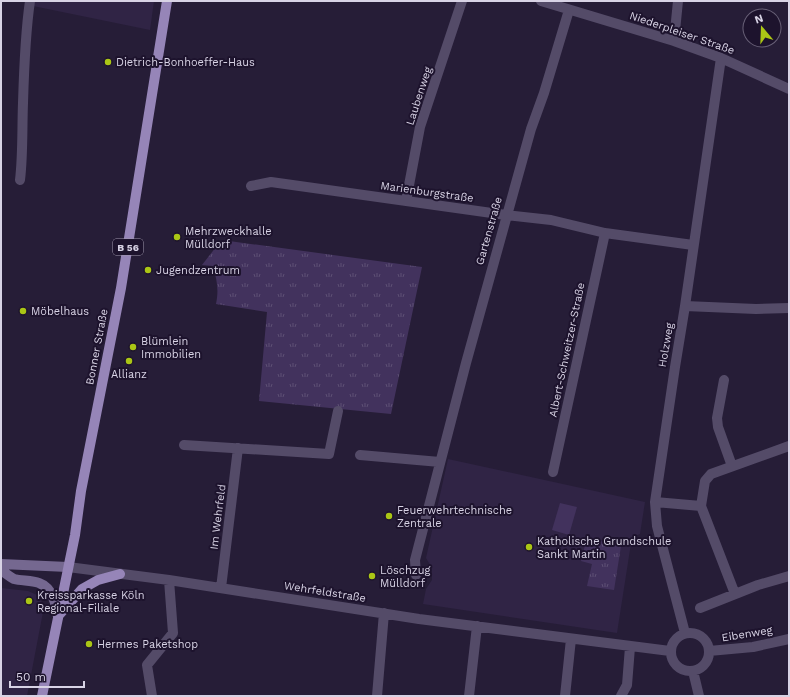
<svg xmlns="http://www.w3.org/2000/svg" width="790" height="697" font-family="'Work Sans',sans-serif">
  <style>
    .built { fill: #302445 }
    .green { fill: #42325d }
    .park { fill: url(#park-tufts) }
    .lines { fill: none; stroke-linecap: round; stroke-linejoin: round }
    .street { stroke: #544b68; stroke-width: 10 }
    .secondary { stroke: #756890; stroke-width: 10 }
    .primary { stroke: #9685b8; stroke-width: 10 }
    .poi-dot { fill: #abc615; stroke: #1d132d; stroke-width: 1.5 }
    .labels { text-anchor: middle; dominant-baseline: central; stroke-width: 4; stroke-linejoin: round; paint-order: stroke }
    .shield { fill: #1d132d; stroke: #a099ae; stroke-width: 1 }
    .shield-label { font-size: 10px; font-weight: bold; fill: #d8d3e5 }
    .street-label { font-size: 11px; fill: #d8d3e5; stroke: #1d132d }
    .poi-label { font-size: 11px; fill: #d8d3e5; stroke: #1d132d; text-anchor: start }
  </style>
  <defs>
    <pattern id="park-tufts" width="24" height="20" patternUnits="userSpaceOnUse"><rect width="24" height="20" fill="#42325d"/><path d="M3 7l-1-3M5 7V3M7 7l1-3M15 17l-1-3M17 17v-4M19 17l1-3" fill="none" stroke="#5d4f74"/></pattern>
  </defs>
  <rect width="100%" height="100%" fill="#261d37"/>
  <path class="built" d="M 34,1 L 154,1 L 150,30 L 33,6 Z
    M 448,459 L 645,502 L 640,534 L 632,537 L 617,633 L 423,604 L 426,589 L 432,580 L 432,568 L 426,558 Z
    M 1,588 L 28,591 L 37,595 L 41,600 L 43,606 L 43,612 L 27,696 L 1,696 Z"/>
  <path class="green" d="M 560,503 L 577,507 L 569,535 L 552,530 Z"/>
  <path class="park" d="M 229,241 L 422,267 L 391,414 L 259,401 L 267,312 L 216,304 C 219,290 217,280 213,266 L 202,265 L 216,247 Z
    M 587,538 L 621,546 L 614,590 L 587,586 L 592,564 L 581,561 Z"/>
  <g class="lines">
    <path class="street" d="M 541,1 L 674,41 L 721,58 L 789,89
      M 674,41 L 678,1
      M 20,180 C 23,155 22,129 23,103 C 24,69 25,35 30,1
      M 251,186 L 271,182 L 506,215 L 551,220 L 605,233 L 693,245
      M 406,201 L 420,127 L 462,1
      M 685,306 L 756,309 L 789,308
      M 724,380 L 717,418 L 718,427 L 732,466
      M 184,445 L 329,454 L 338,411
      M 360,455 L 440,462
      M 553,472 L 605,233
      M 655,502 L 701,506 L 705,481 L 711,474 L 789,446
      M 701,506 L 735,594
      M 68,567 L 169,580 L 419,619 L 670,651
      M 416,575 L 415,560 L 466,363 L 531,129 L 544,93 L 569,10
      M 221,588 L 238,448
      M 700,608 L 758,585 L 789,576
      M671 652a19 19 0 1 1 38 0a19 19 0 1 1-38 0Z
      M 685,633 L 657,526 L 655,502 L 675,367 L 685,306 L 721,58
      M 709,651 L 753,647 L 789,639
      M 693,671 L 699,696
      M 152,696 L 147,665 L 173,633 L 169,580
      M 377,696 L 384,613
      M 469,696 L 477,626
      M 565,696 L 571,639
      M 621,696 L 627,685 L 630,647"/>
    <path class="secondary" d="M 1,564 L 68,567
      M 1,570 C 5,573 10,577 14,579 C 22,581 32,580 39,583 C 53,588 56,605 58,617"/>
    <path class="primary" d="M 59,615 L 82,589 L 98,580 L 120,574
      M 42,696 L 75,535 L 81,491 L 121,288 L 167,1"/>
  </g>
  <g class="poi-dot">
    <circle cx="108" cy="62" r="4"/>
    <circle cx="177" cy="237" r="4"/>
    <circle cx="148" cy="270" r="4"/>
    <circle cx="23" cy="311" r="4"/>
    <circle cx="133" cy="347" r="4"/>
    <circle cx="129" cy="361" r="4"/>
    <circle cx="389" cy="516" r="4"/>
    <circle cx="529" cy="547" r="4"/>
    <circle cx="372" cy="576" r="4"/>
    <circle cx="29" cy="601" r="4"/>
    <circle cx="89" cy="644" r="4"/>
  </g>
  <g class="labels">
    <rect class="shield" x="113" y="239" width="30" height="16" rx="3"/>
    <g class="shield-label">
      <text x="128" y="247">B 56</text>
    </g>
    <g class="street-label">
      <text transform="translate(682 33) rotate(19)">Niederpleiser Straße</text>
      <text transform="translate(419 96) rotate(-72)">Laubenweg</text>
      <text transform="translate(427 192) rotate(8)">Marienburgstraße</text>
      <text transform="translate(489 231) rotate(-74)">Gartenstraße</text>
      <text transform="translate(666 345) rotate(-80)">Holzweg</text>
      <text transform="translate(97 347) rotate(-79)">Bonner Straße</text>
      <text transform="translate(567 350) rotate(-78)">Albert-Schweitzer-Straße</text>
      <text transform="translate(218 517) rotate(-83)">Im Wehrfeld</text>
      <text transform="translate(325 592) rotate(9)">Wehrfeldstraße</text>
      <text transform="translate(747 634) rotate(-9)">Eibenweg</text>
    </g>
    <g class="poi-label">
      <text x="116" y="62">Dietrich-Bonhoeffer-Haus</text>
      <text x="185" y="231">Mehrzweckhalle<tspan x="185" dy="13">Mülldorf</tspan></text>
      <text x="156" y="270">Jugendzentrum</text>
      <text x="31" y="311">Möbelhaus</text>
      <text x="141" y="341">Blümlein<tspan x="141" dy="13">Immobilien</tspan></text>
      <text x="129" y="374" text-anchor="middle">Allianz</text>
      <text x="397" y="510">Feuerwehrtechnische<tspan x="397" dy="13">Zentrale</tspan></text>
      <text x="537" y="541">Katholische Grundschule<tspan x="537" dy="13">Sankt Martin</tspan></text>
      <text x="380" y="570">Löschzug<tspan x="380" dy="13">Mülldorf</tspan></text>
      <text x="37" y="595">Kreissparkasse Köln<tspan x="37" dy="13">Regional-Filiale</tspan></text>
      <text x="97" y="644">Hermes Paketshop</text>
    </g>
  </g>
  <rect width="790" height="697" fill="none" stroke="#d8d3e5" stroke-width="4"/>
  <g transform="translate(762 28) rotate(341)"><circle r="19" fill="#1d132d" stroke="#686077"/>
  <path d="M0-3L7 15L0 10L-7 15Z" fill="#abc615"/>
  <text y="-6" font-size="11" font-weight="bold" text-anchor="middle" fill="#d8d3e5">N</text>
  </g>
  <path d="M10 681v6h74v-6" fill="none" stroke="#d8d3e5" stroke-width="2"/>
  <text x="16" y="681" font-size="12" fill="#d8d3e5" stroke="#1d132d" stroke-width="3" paint-order="stroke">50 m</text>
</svg>
